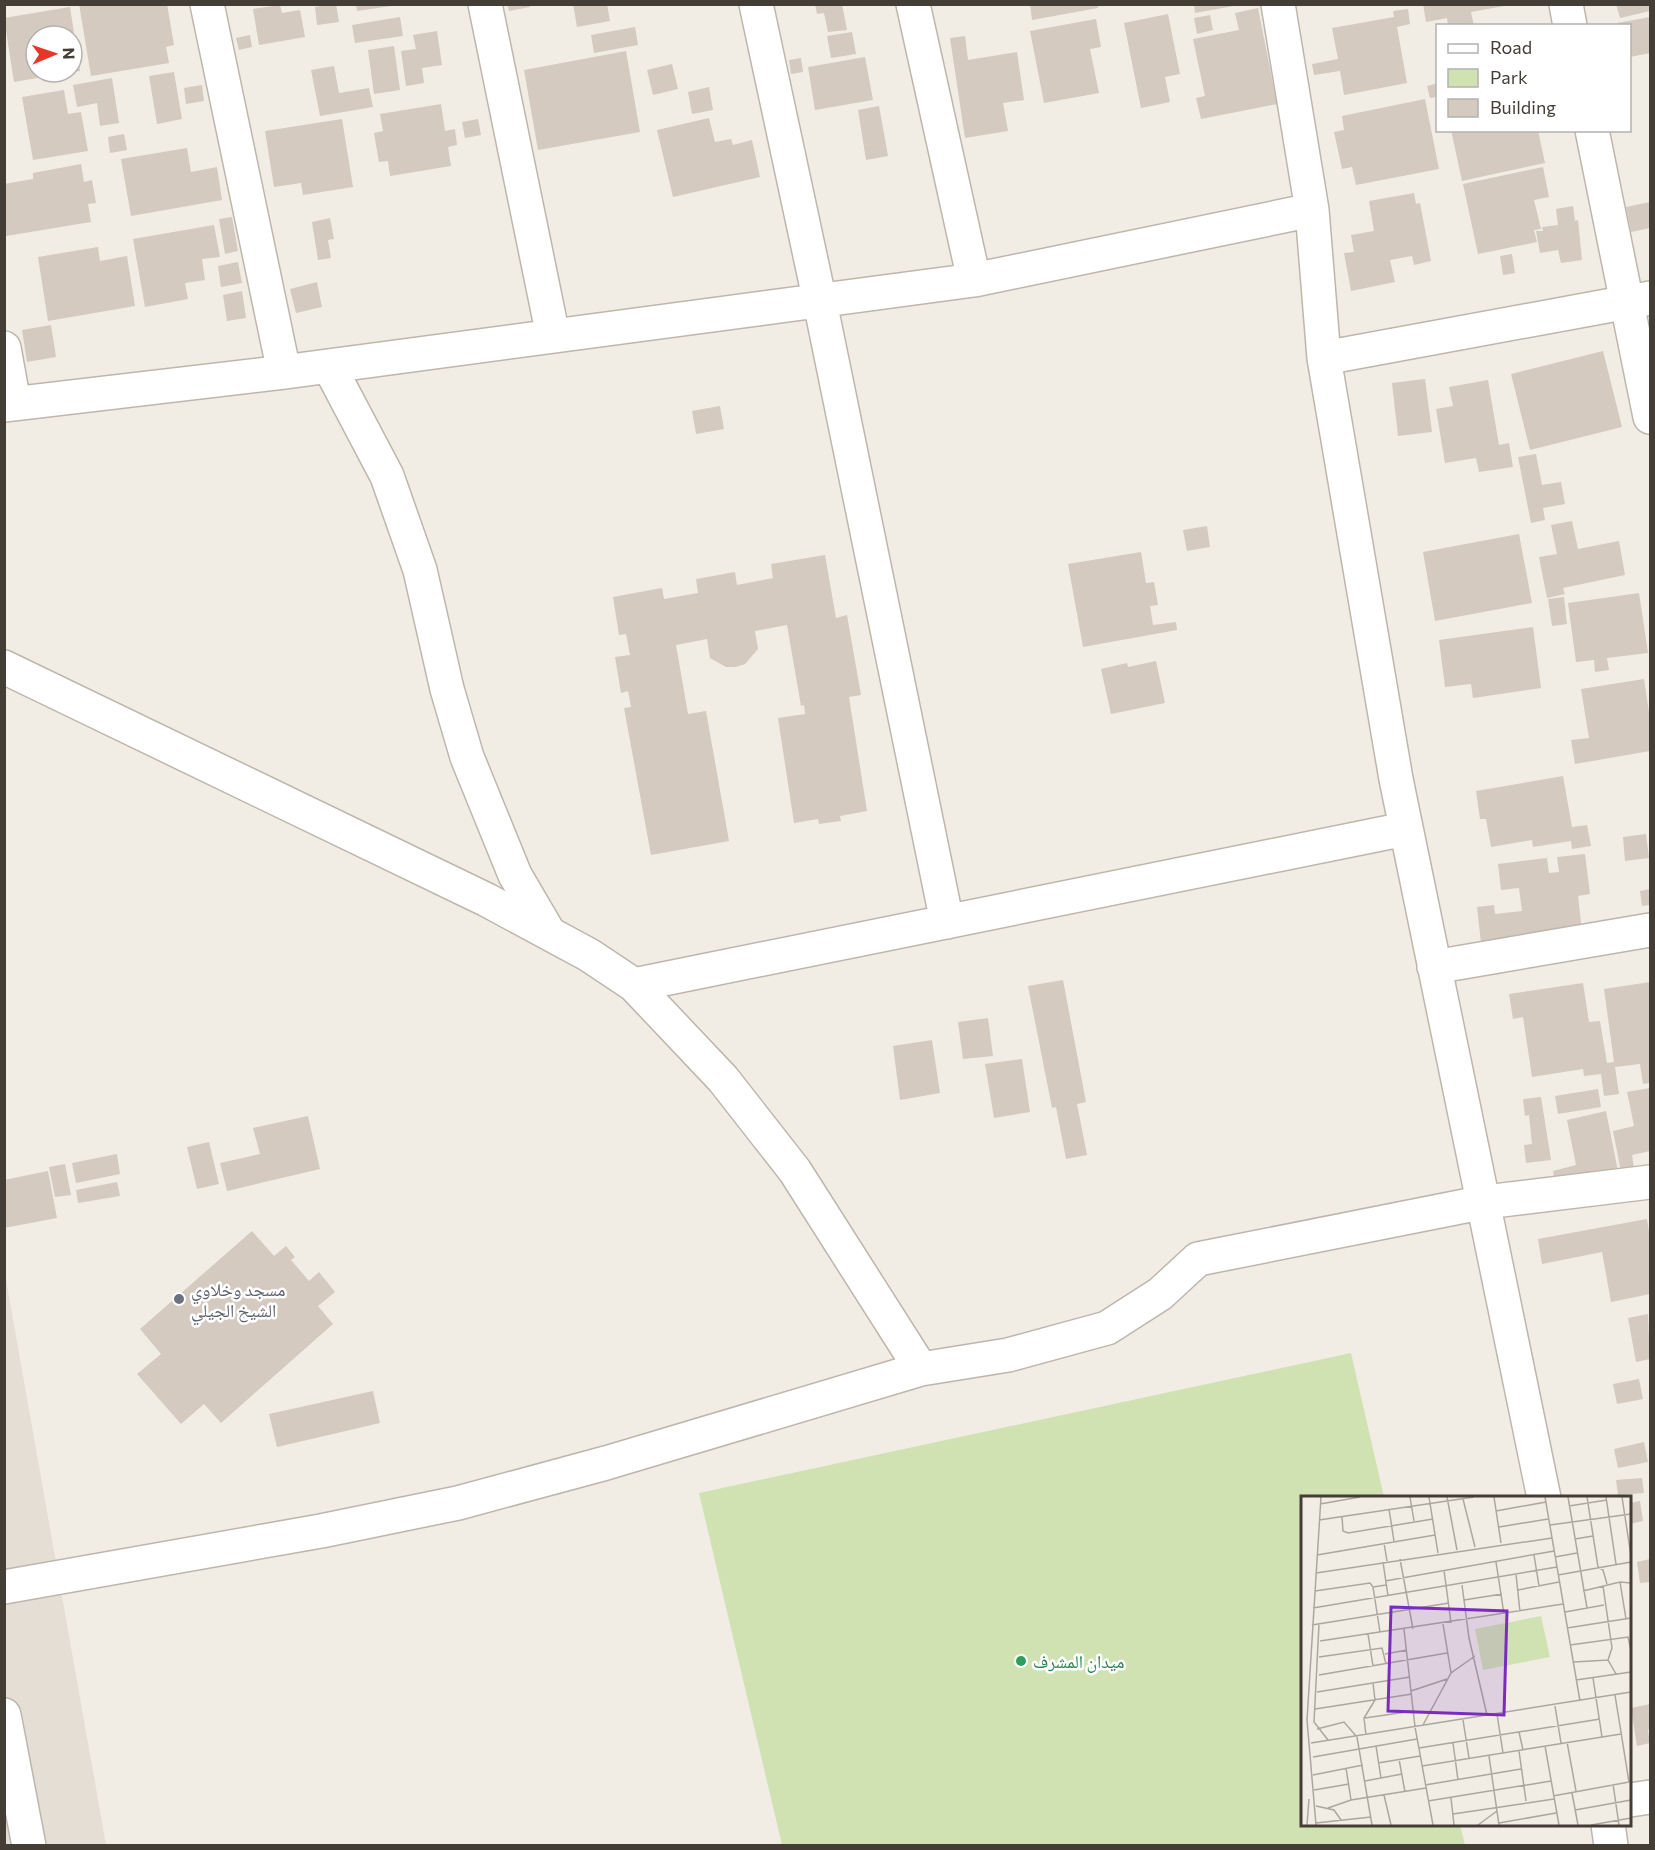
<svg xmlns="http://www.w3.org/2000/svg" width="1655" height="1850" font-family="Commissioner,'Noto Naskh Arabic',sans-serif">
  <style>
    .residential { fill: #e4ded4 }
    .green { fill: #d0e2b2 }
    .building { fill: #d4cabf }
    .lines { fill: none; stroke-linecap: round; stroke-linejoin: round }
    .minor-casing { stroke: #beb6ac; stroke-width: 36 }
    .minor { stroke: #fff; stroke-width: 33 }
    .worship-dot { fill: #6b7280; stroke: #fff; stroke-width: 2 }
    .leisure-dot { fill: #2e9e5b; stroke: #fff; stroke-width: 2 }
    .labels { text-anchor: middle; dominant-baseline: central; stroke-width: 5; stroke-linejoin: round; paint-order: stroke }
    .worship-label { font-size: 18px; fill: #5b616d; stroke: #fff; text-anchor: start }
    .leisure-label { font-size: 18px; fill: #27864d; stroke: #fff; text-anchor: start }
    .inset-road { fill: none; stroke: #aba79f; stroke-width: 1.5 }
    .view { fill: #7b2cbf; fill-opacity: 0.15; stroke: #7b2cbf; stroke-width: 3 }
    .inset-edge { fill: none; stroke: #433d36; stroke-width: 3 }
  </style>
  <rect width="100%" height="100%" fill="#f1ede5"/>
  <path class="residential" d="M 5,1274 L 106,1845 L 5,1845 Z"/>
  <path class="green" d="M 1351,1353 L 1384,1497 L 1302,1498 L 1302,1824 L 1460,1825 L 1465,1845 L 782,1845 L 699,1493 Z"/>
  <path class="building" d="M 79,4 L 167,4 L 174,45 L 166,47 L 169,63 L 91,76 Z
    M 332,4 L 336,4 L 339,22 L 317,25 L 315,7 Z
    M 356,4 L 391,4 L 391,6 L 357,11 Z
    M 507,4 L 529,4 L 530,7 L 509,11 Z
    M 573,4 L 607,4 L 610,21 L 577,27 Z
    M 815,4 L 842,4 L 847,30 L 828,32 L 824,13 L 817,14 Z
    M 1030,4 L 1098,4 L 1098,8 L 1032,20 Z
    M 1194,4 L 1234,4 L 1234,6 L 1195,13 Z
    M 1423,4 L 1504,4 L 1504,6 L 1471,12 L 1474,26 L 1448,26 L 1447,18 L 1426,22 Z
    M 1616,4 L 1650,4 L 1650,11 L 1620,18 Z
    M 280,5 L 282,13 L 300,10 L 305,37 L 259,45 L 253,9 Z
    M 70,7 L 80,71 L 72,72 L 72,36 L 36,36 L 36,72 L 67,73 L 14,82 L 4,18 Z
    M 1258,8 L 1277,104 L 1201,119 L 1196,98 L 1205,96 L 1193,39 L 1239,30 L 1235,13 Z
    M 1408,9 L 1410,24 L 1397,27 L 1407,83 L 1344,95 L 1340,71 L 1314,75 L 1312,64 L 1338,59 L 1332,28 L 1394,17 L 1393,11 Z
    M 1168,14 L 1180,74 L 1165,77 L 1170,102 L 1141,108 L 1124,23 Z
    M 1210,15 L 1213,30 L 1197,34 L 1194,18 Z
    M 400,17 L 403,36 L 355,43 L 352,25 Z
    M 1650,17 L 1650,53 L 1630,57 L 1630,26 L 1617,26 L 1617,23 Z
    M 1096,19 L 1101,47 L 1090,49 L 1099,93 L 1044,103 L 1030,31 Z
    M 635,27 L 638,45 L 594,53 L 591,35 Z
    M 437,31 L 442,65 L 422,68 L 424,83 L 406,86 L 401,51 L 416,49 L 413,35 Z
    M 852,32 L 856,54 L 831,58 L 827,36 Z
    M 250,35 L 252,47 L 239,50 L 236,38 Z
    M 965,36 L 968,60 L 1017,52 L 1024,100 L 1003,103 L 1008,131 L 965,138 L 950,38 Z
    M 394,46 L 400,90 L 374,94 L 368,50 Z
    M 626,51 L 640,132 L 538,150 L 524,70 Z
    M 865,57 L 873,100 L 815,110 L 808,67 Z
    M 801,58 L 803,72 L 791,74 L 789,60 Z
    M 672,64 L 678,89 L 653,95 L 647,70 Z
    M 334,66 L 339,93 L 369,88 L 373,107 L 320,116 L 311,70 Z
    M 174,72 L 182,119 L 157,124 L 149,76 Z
    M 112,78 L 119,123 L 100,126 L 97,103 L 77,107 L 73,85 Z
    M 1438,83 L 1438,97 L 1430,98 L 1427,86 Z
    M 202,85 L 204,101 L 186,104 L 184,88 Z
    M 709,87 L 713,110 L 692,114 L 688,92 Z
    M 64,90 L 68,114 L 81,112 L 88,151 L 33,160 L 22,97 Z
    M 1425,99 L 1439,169 L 1356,185 L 1352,167 L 1342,169 L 1334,132 L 1344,130 L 1342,116 Z
    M 441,104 L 445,131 L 455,129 L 457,145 L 448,147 L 451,166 L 390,176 L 388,161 L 379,162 L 374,133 L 383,131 L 380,114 Z
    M 879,106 L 888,156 L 866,160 L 858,110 Z
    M 709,118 L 715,142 L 731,139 L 733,145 L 752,140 L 760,177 L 673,197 L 657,130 Z
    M 342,119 L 353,187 L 303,195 L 301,183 L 274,187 L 265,131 Z
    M 478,119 L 481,135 L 465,138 L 462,122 Z
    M 1451,130 L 1538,130 L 1545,163 L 1462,181 Z
    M 124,134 L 127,150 L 110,153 L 108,137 Z
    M 187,148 L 191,172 L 217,167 L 222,200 L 131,216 L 121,159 Z
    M 81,164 L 84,182 L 92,180 L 96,203 L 88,204 L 91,222 L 6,236 L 4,184 L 33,179 L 33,173 Z
    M 1543,167 L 1549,197 L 1534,200 L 1541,229 L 1534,230 L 1537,242 L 1478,254 L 1463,184 Z
    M 1414,193 L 1416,204 L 1420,203 L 1431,261 L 1414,265 L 1412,256 L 1390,260 L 1395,282 L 1351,291 L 1344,253 L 1354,252 L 1351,235 L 1374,231 L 1369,201 Z
    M 1650,202 L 1650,228 L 1631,232 L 1626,207 Z
    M 1573,206 L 1575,221 L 1578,220 L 1582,260 L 1561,263 L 1558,250 L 1540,253 L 1536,231 L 1543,231 L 1542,227 L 1558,225 L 1556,209 Z
    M 232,217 L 238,251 L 225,254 L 219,219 Z
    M 330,218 L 334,239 L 328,240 L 331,258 L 318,260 L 312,222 Z
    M 214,225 L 220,257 L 202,259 L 205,280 L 185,283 L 188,299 L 145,307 L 133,239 Z
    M 98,247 L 100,261 L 127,256 L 135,306 L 48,321 L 38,257 Z
    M 1512,254 L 1515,273 L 1503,275 L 1500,256 Z
    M 238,262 L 242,283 L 221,287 L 218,266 Z
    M 317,282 L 322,307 L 296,313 L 290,289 Z
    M 242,291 L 246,318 L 227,321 L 223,295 Z
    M 51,325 L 56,357 L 27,362 L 22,330 Z
    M 1603,351 L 1622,427 L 1530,450 L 1511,374 Z
    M 1425,379 L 1432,432 L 1398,436 L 1392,383 Z
    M 1488,380 L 1499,445 L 1509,443 L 1513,467 L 1479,472 L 1476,458 L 1445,463 L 1436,409 L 1453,406 L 1449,387 Z
    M 720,406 L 724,429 L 696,434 L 692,411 Z
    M 1536,454 L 1542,485 L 1561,482 L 1565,504 L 1543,508 L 1545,520 L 1531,523 L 1518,457 Z
    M 1572,521 L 1578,549 L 1619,541 L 1625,575 L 1563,588 L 1565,594 L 1547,598 L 1539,557 L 1557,554 L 1551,525 Z
    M 1207,526 L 1210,547 L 1187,551 L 1183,530 Z
    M 1519,534 L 1532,603 L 1435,621 L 1423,552 Z
    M 1141,552 L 1146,583 L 1154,582 L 1158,605 L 1150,606 L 1153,625 L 1176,622 L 1177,630 L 1083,647 L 1068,564 Z
    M 825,555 L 836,618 L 847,615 L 861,695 L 849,697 L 867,811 L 840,816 L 841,821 L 819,824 L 818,819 L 794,823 L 778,718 L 805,714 L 804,705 L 801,706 L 787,625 L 755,631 L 758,649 L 745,664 L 736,667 L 726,667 L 710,658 L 707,639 L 676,645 L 688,714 L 706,711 L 729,841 L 651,855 L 624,708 L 631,707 L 628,691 L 621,693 L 615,657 L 630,655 L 626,634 L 619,635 L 613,597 L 662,588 L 664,599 L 698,593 L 696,579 L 735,572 L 737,585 L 773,578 L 771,564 Z
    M 1639,593 L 1648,653 L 1607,658 L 1609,670 L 1595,672 L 1594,660 L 1576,662 L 1568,603 Z
    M 1564,597 L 1567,624 L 1552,626 L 1548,599 Z
    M 1533,627 L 1541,688 L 1473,698 L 1471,684 L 1445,687 L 1439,640 Z
    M 1156,661 L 1165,703 L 1111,714 L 1101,669 L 1127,663 L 1128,667 Z
    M 1644,679 L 1650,719 L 1650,751 L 1575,764 L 1571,740 L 1589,738 L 1581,689 Z
    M 1563,776 L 1572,827 L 1587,825 L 1591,846 L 1572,849 L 1571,841 L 1533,847 L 1532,840 L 1491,847 L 1486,819 L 1480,819 L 1476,791 Z
    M 1646,834 L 1649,858 L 1625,861 L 1623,837 Z
    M 1585,854 L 1590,894 L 1578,896 L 1582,931 L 1481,943 L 1477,907 L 1494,905 L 1495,914 L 1522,911 L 1519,888 L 1501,890 L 1498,864 L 1547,858 L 1549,873 L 1559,872 L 1557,857 Z
    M 1650,889 L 1650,905 L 1642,906 L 1640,891 Z
    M 1063,980 L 1086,1102 L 1077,1104 L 1087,1155 L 1066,1159 L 1056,1107 L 1052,1108 L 1028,986 Z
    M 1650,982 L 1650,1083 L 1643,1084 L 1640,1064 L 1615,1067 L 1619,1094 L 1604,1096 L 1601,1074 L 1584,1076 L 1583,1069 L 1532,1077 L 1523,1017 L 1513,1019 L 1509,994 L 1583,983 L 1589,1022 L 1600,1021 L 1607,1063 L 1614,1062 L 1604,989 Z
    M 988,1018 L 993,1056 L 963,1059 L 958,1022 Z
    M 932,1040 L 940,1093 L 900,1100 L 893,1046 Z
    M 1022,1059 L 1030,1112 L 994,1118 L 985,1064 Z
    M 1650,1088 L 1650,1151 L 1632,1155 L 1635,1174 L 1622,1177 L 1613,1131 L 1634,1126 L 1627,1092 Z
    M 1598,1089 L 1601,1107 L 1558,1114 L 1555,1096 Z
    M 1541,1097 L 1551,1160 L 1526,1163 L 1524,1145 L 1532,1144 L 1529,1115 L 1525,1116 L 1523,1099 Z
    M 1606,1111 L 1619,1176 L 1556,1189 L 1553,1171 L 1576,1165 L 1567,1120 Z
    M 308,1116 L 320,1169 L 227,1191 L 220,1163 L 260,1154 L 253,1128 Z
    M 209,1142 L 219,1184 L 197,1189 L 187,1147 Z
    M 117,1154 L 120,1174 L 76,1183 L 72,1163 Z
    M 65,1164 L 71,1195 L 55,1197 L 49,1167 Z
    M 48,1171 L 57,1218 L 4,1228 L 4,1180 Z
    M 117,1182 L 120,1196 L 78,1203 L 76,1190 Z
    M 1647,1219 L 1650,1238 L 1650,1294 L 1611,1302 L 1602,1252 L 1542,1264 L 1538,1239 Z
    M 252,1231 L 274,1256 L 286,1246 L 295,1257 L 291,1260 L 309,1281 L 319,1272 L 335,1292 L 318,1306 L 333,1324 L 221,1423 L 204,1404 L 181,1424 L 137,1374 L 161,1354 L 140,1329 Z
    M 1648,1314 L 1650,1359 L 1636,1362 L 1628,1318 Z
    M 1639,1379 L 1643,1399 L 1617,1404 L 1613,1384 Z
    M 373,1391 L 380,1423 L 277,1447 L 269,1414 Z
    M 1644,1442 L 1648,1462 L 1618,1468 L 1614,1449 Z
    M 1642,1478 L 1644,1493 L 1618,1495 L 1616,1480 Z
    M 1640,1501 L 1643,1521 L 1630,1524 L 1630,1503 Z
    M 1650,1559 L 1650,1582 L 1640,1583 L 1637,1562 Z
    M 1650,1704 L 1650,1729 L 1648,1730 L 1650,1743 L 1637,1746 L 1631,1708 Z"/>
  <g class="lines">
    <defs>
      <path id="minor" d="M 207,4 L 284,372
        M 485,4 L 553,336
        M 756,4 L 820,302 L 947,922
        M 913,4 L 974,280
        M 1278,4 L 1312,210 L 1324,358 L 1396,779 L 1544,1498
        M 1566,4 L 1570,26
        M 1592,130 L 1650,417
        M 4,348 L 14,403
        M 1324,358 L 1650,298
        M 329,366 L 387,476 L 420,570 L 447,689 L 467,757 L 515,875 L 549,933
        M 4,405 L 284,372 L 974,280 L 1312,210
        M 4,667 L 487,900 L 589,955 L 634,985 L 723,1079 L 795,1171 L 921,1369
        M 1434,967 L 1650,930
        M 634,985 L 1405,829
        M 4,1587 L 321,1531 L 458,1503 L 606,1463 L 921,1369 L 1008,1355 L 1107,1328 L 1160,1294 L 1198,1259 L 1485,1202 L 1650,1182
        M 4,1715 L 29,1846
        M 1630,1800 L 1650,1797
        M 1608,1824 L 1611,1846"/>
    </defs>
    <use href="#minor" class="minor-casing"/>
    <use href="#minor" class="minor"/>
  </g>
  <circle class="worship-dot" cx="179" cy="1299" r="6"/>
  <circle class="leisure-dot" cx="1021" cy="1661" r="6"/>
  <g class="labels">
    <g class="worship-label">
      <text x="191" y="1289">مسجد وخلاوي<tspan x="191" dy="21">الشيخ الجيلي</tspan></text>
    </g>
    <g class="leisure-label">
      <text x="1033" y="1661">ميدان المشرف</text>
    </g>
  </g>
  <g transform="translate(1301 1496)">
    <rect width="330" height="330" fill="#f1ede5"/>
    <path d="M 240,120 L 249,161 L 182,174 L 174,133 Z" fill="#d0e2b2"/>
    <path class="inset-road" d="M 109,1 L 113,25M 128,1 L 137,57M 146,1 L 156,54M 193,1 L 200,47M 244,1 L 279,205M 267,1 L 286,112M 286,1 L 297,71 L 302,74 L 306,88M 305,1 L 315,68M 321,1 L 330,60M 162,3 L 174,51M 19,8 L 59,1M 268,10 L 306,4M 88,13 L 93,45M 195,15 L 245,6M 41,21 L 42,35 L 47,37 L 132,23M 18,24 L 173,1M 249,29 L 330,18M 198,31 L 247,23M 274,43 L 292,40M 83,47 L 86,65M 16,59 L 134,39M 233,59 L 238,90M 254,61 L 276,57M 99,63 L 112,133M 82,66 L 87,100M 195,66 L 203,118M 143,74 L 150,127M 15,77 L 251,42M 215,78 L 219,116M 257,79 L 330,66M 84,85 L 253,55M 319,86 L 325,123M 161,89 L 168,142 L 186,219M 302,90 L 311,152 L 307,164 L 315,178M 72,91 L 79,136M 217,94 L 258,86M 14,95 L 69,87 L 72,91 L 85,89M 282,95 L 319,86 L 330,87M 163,104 L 201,98M 12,112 L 256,71M 264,116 L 303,109M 18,128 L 13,226 L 27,244M 142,128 L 150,177M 11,129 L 148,107M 266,132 L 330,122M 103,133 L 114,231 L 132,329M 67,138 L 72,170M 19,145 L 262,108M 269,149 L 327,141 L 330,154M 84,158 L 106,154M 18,161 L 81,152 L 85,168M 273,166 L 307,164M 18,179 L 146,157M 292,182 L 301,241M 275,184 L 330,176M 110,195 L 146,183M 16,196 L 109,181M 314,199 L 328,286M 254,210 L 260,247M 14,213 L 111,198M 196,218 L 202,257M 64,222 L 112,215M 162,224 L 168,262M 122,229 L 150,177 L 174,160M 16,233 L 43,226 L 56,241 L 71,329M 218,236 L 222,254M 65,239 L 63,222 L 74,204 L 72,187M 266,246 L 275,295M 10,247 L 330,196M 152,247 L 157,284M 75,250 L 80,282M 244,250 L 258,329M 118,252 L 299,223M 218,255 L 225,305M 188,260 L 198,329M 12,261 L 116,243M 98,263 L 104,296M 77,267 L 119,260M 121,270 L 320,238M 45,272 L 50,304M 12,279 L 62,269M 64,285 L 101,278M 312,288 L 318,329M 124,289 L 220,273M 13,294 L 48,288M 271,297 L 277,329M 83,299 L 90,329M 252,300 L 328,286M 150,302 L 153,329M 127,305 L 250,285M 15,310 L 33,314 L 40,324M 27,312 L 50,304 L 125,292M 274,314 L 330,304M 152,318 L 253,303M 15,327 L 70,321M 198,327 L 255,317M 6,329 L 8,303M 15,329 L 6,224 L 20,1M 177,329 L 196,315M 290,329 L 330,322"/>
    <path class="view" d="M 90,111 L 206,115 L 203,219 L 87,215 Z"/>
    <rect width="330" height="330" class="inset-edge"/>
  </g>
  <rect width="1655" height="1850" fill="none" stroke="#433d36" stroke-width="12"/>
  <rect x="1436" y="24" width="195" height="108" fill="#ffffff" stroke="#b4b1af" stroke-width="1.5"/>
  <rect x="1448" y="44" width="30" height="9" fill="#ffffff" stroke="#b4b1af" stroke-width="1.5"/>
  <text x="1490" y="54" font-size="18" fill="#433d36">Road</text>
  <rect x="1448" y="69" width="30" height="18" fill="#d0e2b2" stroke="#b4b1af" stroke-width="1.5"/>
  <text x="1490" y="84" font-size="18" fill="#433d36">Park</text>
  <rect x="1448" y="99" width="30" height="18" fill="#d4cabf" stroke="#b4b1af" stroke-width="1.5"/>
  <text x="1490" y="114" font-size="18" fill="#433d36">Building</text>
  <g transform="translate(54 54) rotate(88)"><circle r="28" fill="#ffffff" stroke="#b4b1af" stroke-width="1.5"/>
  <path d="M0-4.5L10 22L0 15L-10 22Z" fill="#e63628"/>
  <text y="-9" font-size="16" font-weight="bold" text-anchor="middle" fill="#433d36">N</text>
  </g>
</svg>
